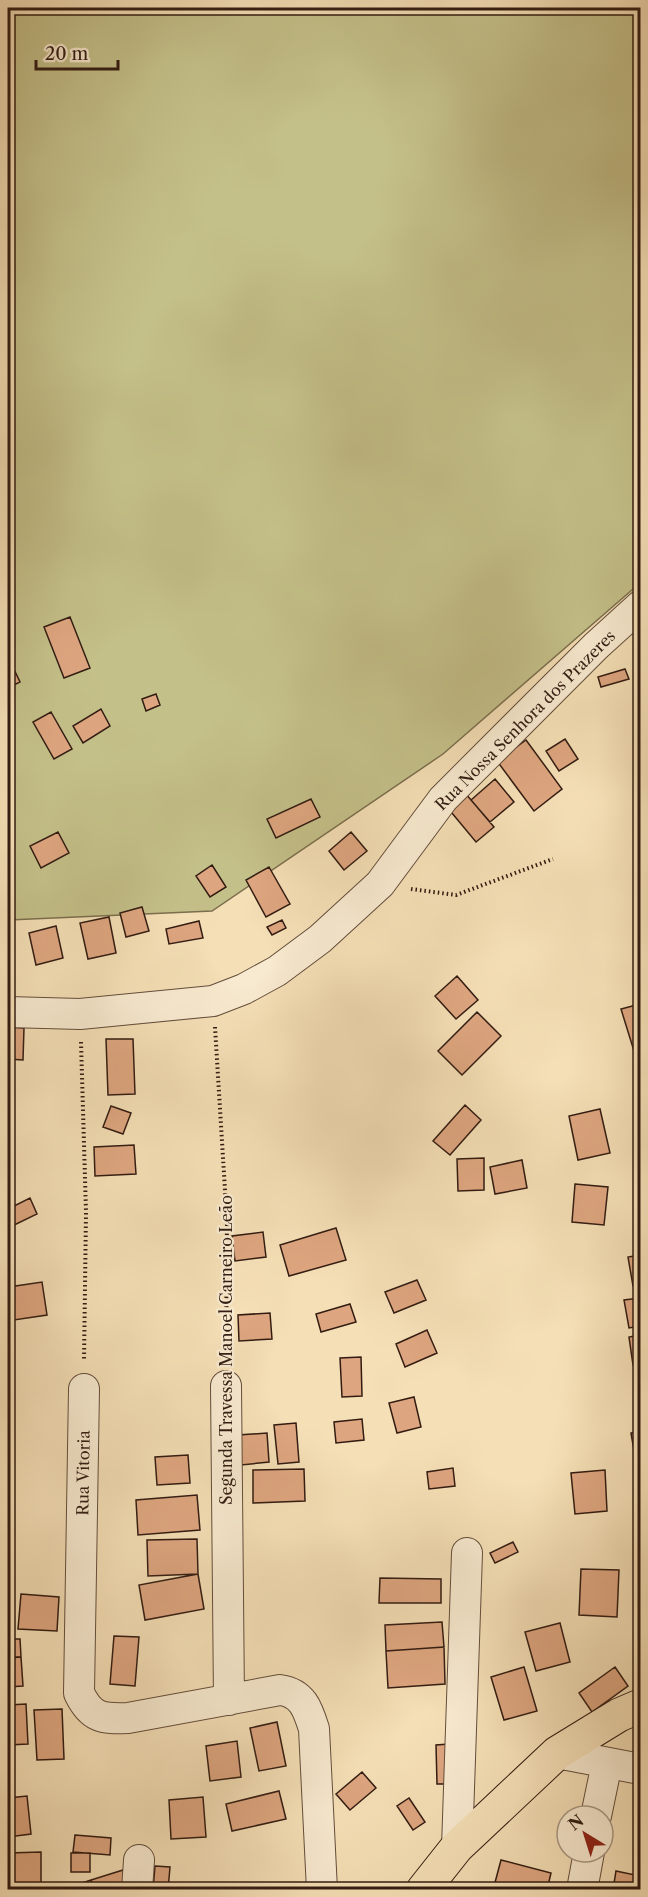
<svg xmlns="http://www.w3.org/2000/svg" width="648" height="1897" font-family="'Libre Caslon Text',serif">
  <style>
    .green { fill: #c4c089; stroke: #7b6e4e; stroke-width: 1.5 }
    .building { fill: #dea680; stroke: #321c12; stroke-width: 1.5 }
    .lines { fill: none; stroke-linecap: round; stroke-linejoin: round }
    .minor-casing { stroke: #634d3b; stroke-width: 32 }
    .major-casing { stroke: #321c12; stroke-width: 35 }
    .path { stroke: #321c12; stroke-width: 4; stroke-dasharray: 1.5 3; stroke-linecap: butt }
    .minor { stroke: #f8ead0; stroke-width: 30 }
    .major { stroke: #f5dfb6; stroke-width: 33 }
    .labels { text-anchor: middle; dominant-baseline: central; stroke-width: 4.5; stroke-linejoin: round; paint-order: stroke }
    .street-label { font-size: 16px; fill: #321c12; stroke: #f8ead0 }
  </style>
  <rect width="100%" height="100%" fill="#f5dfb6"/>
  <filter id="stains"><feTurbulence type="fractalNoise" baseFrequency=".00333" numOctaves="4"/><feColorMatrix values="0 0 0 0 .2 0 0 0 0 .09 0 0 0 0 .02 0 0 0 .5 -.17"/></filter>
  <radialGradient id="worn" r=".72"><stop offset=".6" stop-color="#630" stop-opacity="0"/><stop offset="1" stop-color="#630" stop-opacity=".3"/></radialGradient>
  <path class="green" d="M 8,8 L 640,8 L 640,583 L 443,754 L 212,911 L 9,920 L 8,917 Z"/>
  <path class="building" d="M 70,617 L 90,668 L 64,678 L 44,627 Z
    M 8,657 L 20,682 L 8,688 Z
    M 625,669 L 629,679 L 601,687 L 598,677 Z
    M 156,694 L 160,705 L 146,711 L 142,699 Z
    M 101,709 L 110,726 L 83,743 L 73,726 Z
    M 51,712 L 72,749 L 54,759 L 33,722 Z
    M 565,739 L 578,759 L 559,771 L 546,751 Z
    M 526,740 L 562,789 L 534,811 L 497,761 Z
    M 495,779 L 514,802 L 490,822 L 471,800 Z
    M 460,787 L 494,827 L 476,842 L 442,801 Z
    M 311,799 L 320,817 L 276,838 L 267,819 Z
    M 58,832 L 69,853 L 41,868 L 30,846 Z
    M 351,832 L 367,851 L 344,870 L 329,851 Z
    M 212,865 L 226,887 L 210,897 L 196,876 Z
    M 269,867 L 290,904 L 266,917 L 246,880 Z
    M 142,907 L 149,931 L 126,937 L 120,913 Z
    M 109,917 L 116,953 L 88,959 L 80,923 Z
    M 282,920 L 286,928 L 272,935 L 267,927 Z
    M 199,921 L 203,938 L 169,944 L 166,929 Z
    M 56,926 L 63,958 L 36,965 L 29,933 Z
    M 457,976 L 478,1000 L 456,1019 L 435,996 Z
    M 640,1004 L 640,1063 L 638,1064 L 621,1009 Z
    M 477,1012 L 501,1036 L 462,1075 L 438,1051 Z
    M 8,1027 L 24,1028 L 23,1060 L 8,1059 Z
    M 106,1039 L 133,1039 L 135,1094 L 108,1095 Z
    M 636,1092 L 640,1092 L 640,1128 L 638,1128 Z
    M 465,1105 L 481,1120 L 450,1155 L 433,1141 Z
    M 111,1106 L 131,1113 L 123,1134 L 103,1127 Z
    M 600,1109 L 610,1153 L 578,1160 L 569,1116 Z
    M 134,1145 L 136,1174 L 95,1176 L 94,1147 Z
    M 484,1158 L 484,1190 L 458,1191 L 457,1159 Z
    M 522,1160 L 527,1188 L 495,1194 L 490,1167 Z
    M 575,1184 L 608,1187 L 604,1225 L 572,1222 Z
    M 30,1198 L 37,1214 L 8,1228 L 8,1209 Z
    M 336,1228 L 346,1260 L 289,1276 L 280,1245 Z
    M 263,1232 L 266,1257 L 235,1261 L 232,1236 Z
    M 640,1255 L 640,1285 L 633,1286 L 628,1257 Z
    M 417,1280 L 426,1300 L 394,1313 L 385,1292 Z
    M 42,1282 L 47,1315 L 14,1320 L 9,1287 Z
    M 640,1298 L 640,1326 L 629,1328 L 624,1300 Z
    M 350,1304 L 356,1322 L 321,1332 L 316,1314 Z
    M 270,1313 L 272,1339 L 239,1341 L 238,1315 Z
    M 427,1330 L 437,1353 L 405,1367 L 396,1344 Z
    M 640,1335 L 640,1364 L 633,1365 L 629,1337 Z
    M 361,1357 L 362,1396 L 342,1397 L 340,1358 Z
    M 414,1397 L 421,1427 L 397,1433 L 389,1403 Z
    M 362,1419 L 364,1440 L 336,1443 L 334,1422 Z
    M 296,1423 L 299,1462 L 278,1464 L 274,1425 Z
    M 640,1431 L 640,1461 L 636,1462 L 631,1433 Z
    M 267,1433 L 269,1462 L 241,1465 L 238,1435 Z
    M 188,1455 L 190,1483 L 157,1485 L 155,1457 Z
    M 453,1468 L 455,1486 L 429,1489 L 427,1472 Z
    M 304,1469 L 305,1501 L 253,1503 L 253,1470 Z
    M 605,1470 L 607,1511 L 575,1514 L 571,1473 Z
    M 197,1495 L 200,1530 L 138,1535 L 136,1500 Z
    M 197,1539 L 198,1574 L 148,1576 L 147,1540 Z
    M 513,1542 L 518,1552 L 495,1563 L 490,1553 Z
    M 581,1569 L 619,1570 L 617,1617 L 579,1615 Z
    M 198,1574 L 204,1609 L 145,1620 L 139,1585 Z
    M 380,1578 L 441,1579 L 441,1603 L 379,1603 Z
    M 21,1594 L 59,1597 L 57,1631 L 18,1629 Z
    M 442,1622 L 444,1647 L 386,1651 L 385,1625 Z
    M 560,1623 L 570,1662 L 536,1671 L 525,1632 Z
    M 114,1636 L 139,1637 L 135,1686 L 110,1684 Z
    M 8,1639 L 20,1639 L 21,1657 L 8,1657 Z
    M 444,1647 L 445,1684 L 388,1688 L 386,1651 Z
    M 21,1657 L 23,1686 L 8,1687 L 8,1658 Z
    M 524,1667 L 537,1711 L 504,1720 L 491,1677 Z
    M 615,1667 L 628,1686 L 592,1712 L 579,1693 Z
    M 26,1704 L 28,1744 L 8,1745 L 8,1705 Z
    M 62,1709 L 64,1759 L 37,1760 L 34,1710 Z
    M 277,1722 L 286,1766 L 259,1771 L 250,1728 Z
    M 237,1741 L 241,1777 L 210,1781 L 206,1746 Z
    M 449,1744 L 450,1784 L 437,1784 L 436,1745 Z
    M 362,1772 L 376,1788 L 350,1810 L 336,1794 Z
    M 279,1791 L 286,1819 L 232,1831 L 226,1804 Z
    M 27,1796 L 31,1834 L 8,1837 L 8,1798 Z
    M 203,1797 L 206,1837 L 171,1839 L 169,1800 Z
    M 409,1798 L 425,1822 L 413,1830 L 397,1806 Z
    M 75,1835 L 111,1838 L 110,1855 L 73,1852 Z
    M 41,1852 L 41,1887 L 8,1888 L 8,1853 Z
    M 71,1853 L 90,1853 L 90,1872 L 71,1872 Z
    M 501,1860 L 551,1873 L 547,1890 L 493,1890 Z
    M 155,1866 L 170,1867 L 168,1890 L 153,1890 Z
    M 123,1870 L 129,1890 L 94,1890 L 91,1880 Z
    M 616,1871 L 640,1876 L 640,1890 L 613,1890 Z
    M 91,1880 L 94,1890 L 67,1890 L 67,1888 Z"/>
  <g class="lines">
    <defs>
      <path id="minor" d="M 8,1012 L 80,1014 L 213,1001 L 244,989 L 277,971 L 320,939 L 380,884 L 443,799 L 596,646 L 640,606
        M 226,1386 L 229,1700
        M 84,1389 L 79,1693 C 91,1718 102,1719 128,1718 L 280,1690 C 303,1693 308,1710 314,1729 L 322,1890
        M 557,1753 L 640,1769
        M 596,1816 L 607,1763
        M 457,1847 L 467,1553
        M 137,1890 L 139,1860
        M 582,1890 L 589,1852"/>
      <path id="major" d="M 423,1890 L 457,1847 L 557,1753 L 619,1715 L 640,1706"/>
    </defs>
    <use href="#minor" class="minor-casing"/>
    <use href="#major" class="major-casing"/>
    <path class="path" d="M 411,889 L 456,895 L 553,859
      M 215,1027 L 227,1223 L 226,1359
      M 81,1042 L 86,1212 L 84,1361"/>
    <use href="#minor" class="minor"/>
    <use href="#major" class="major"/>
  </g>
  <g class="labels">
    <g class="street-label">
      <text transform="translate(525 720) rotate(-45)">Rua Nossa Senhora dos Prazeres</text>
      <text transform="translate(226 1350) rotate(-90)">Segunda Travessa Manoel Carneiro Leão</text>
      <text transform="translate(83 1473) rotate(-89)">Rua Vitoria</text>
    </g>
  </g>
  <rect width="648" height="1897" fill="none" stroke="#f5dfb6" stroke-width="30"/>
  <rect x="9" y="9" width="630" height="1879" fill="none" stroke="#321c12" stroke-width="3"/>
  <rect x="15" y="15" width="618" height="1867" fill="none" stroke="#321c12" stroke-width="1.5"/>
  <g transform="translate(585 1834) rotate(322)"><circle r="28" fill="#f8ead0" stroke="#a99884" stroke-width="1.5"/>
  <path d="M0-4.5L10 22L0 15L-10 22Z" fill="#8f2418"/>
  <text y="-9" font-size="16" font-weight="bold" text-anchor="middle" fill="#321c12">N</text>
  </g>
  <path d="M36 60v9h82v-9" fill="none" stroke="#321c12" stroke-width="3"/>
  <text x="45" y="60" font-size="18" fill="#321c12" stroke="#f8ead0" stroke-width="4.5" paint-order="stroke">20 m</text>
  <rect width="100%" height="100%" filter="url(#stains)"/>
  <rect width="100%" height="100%" fill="url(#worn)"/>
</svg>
